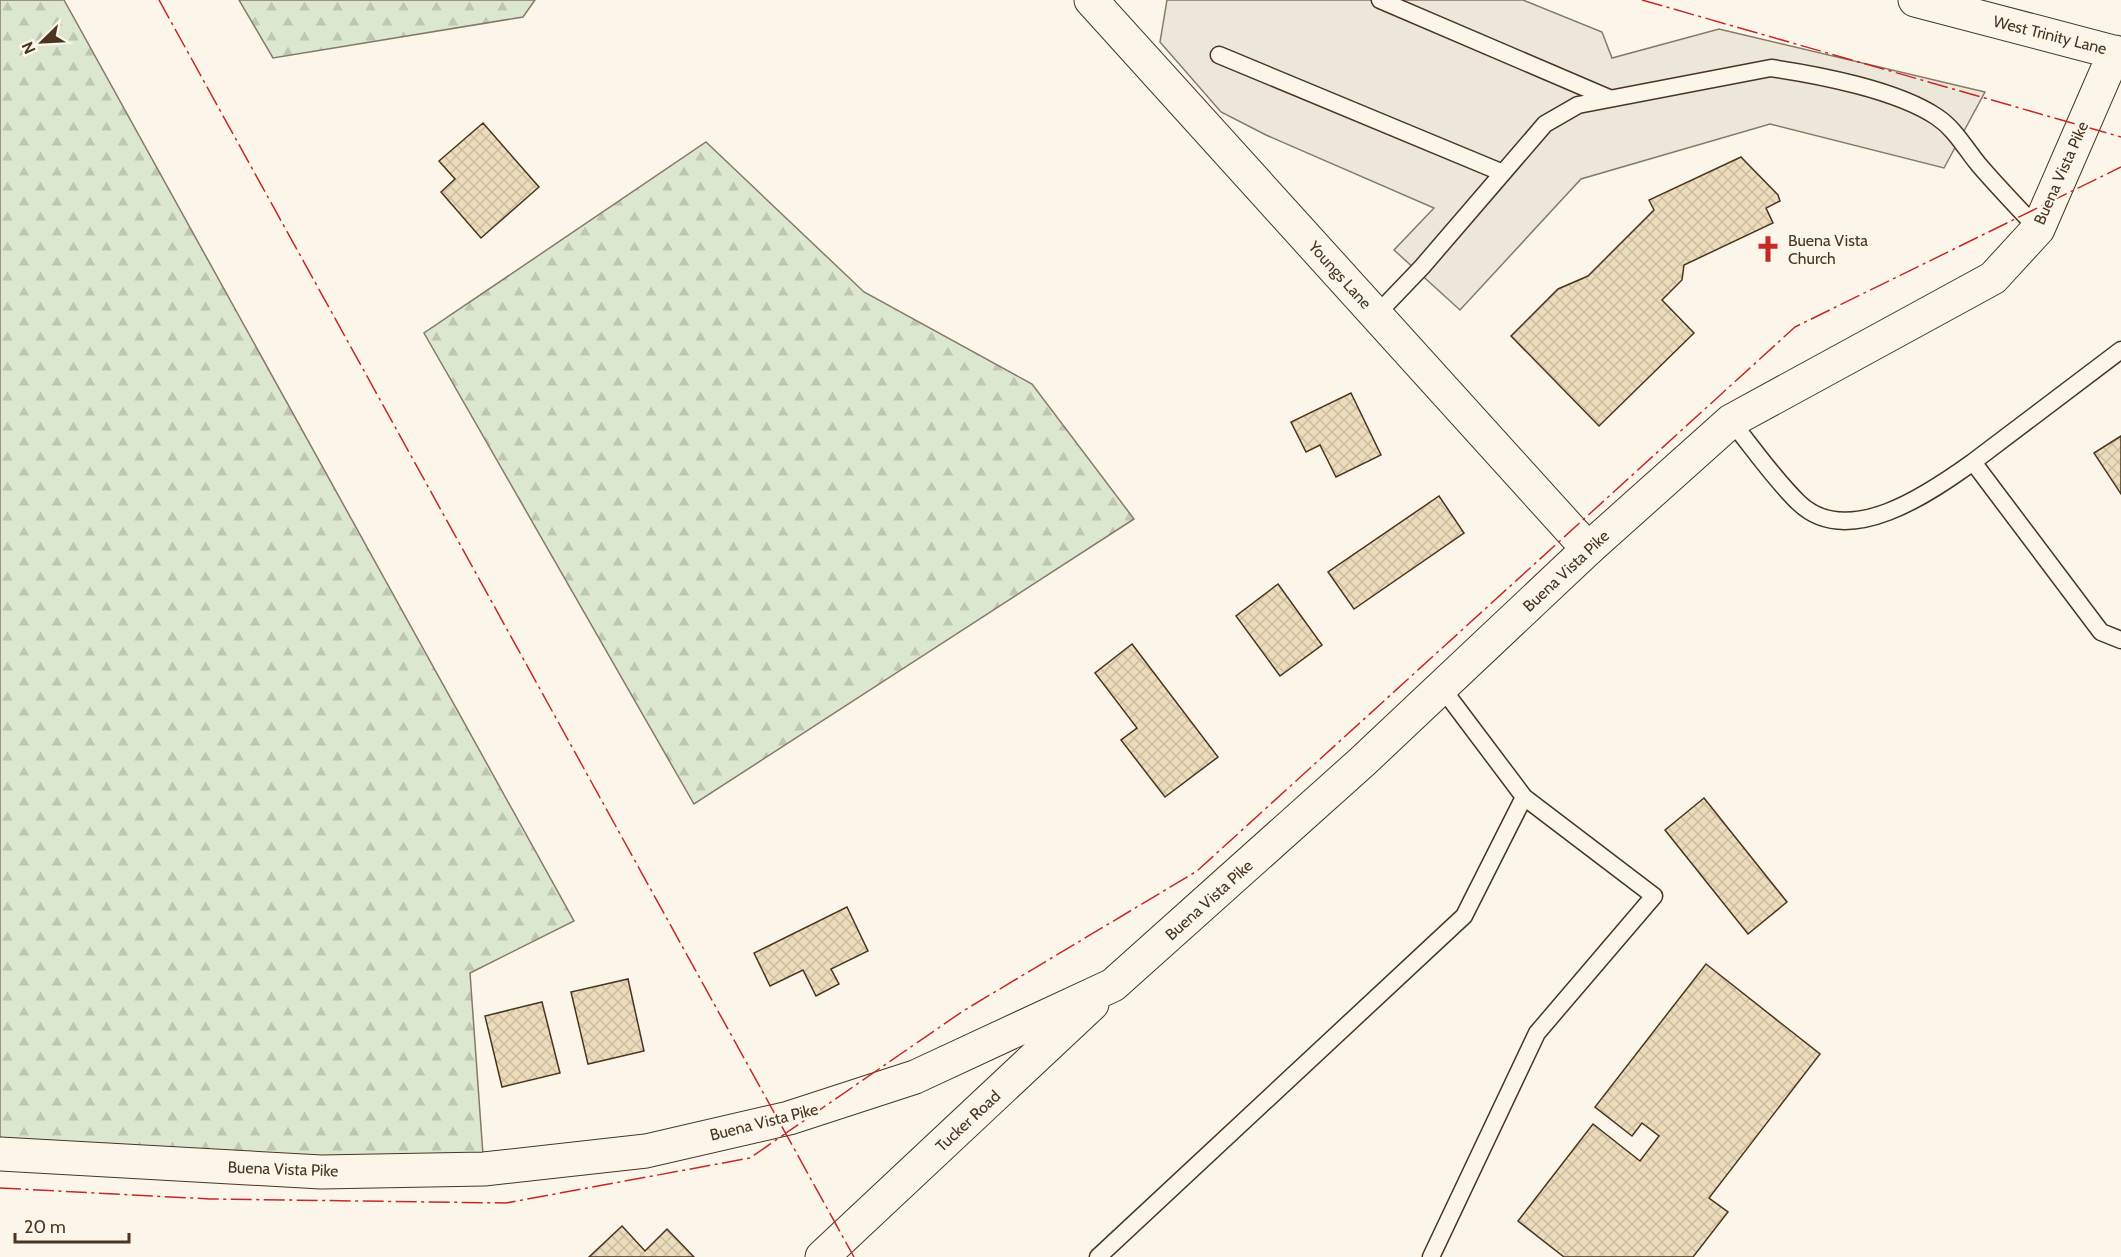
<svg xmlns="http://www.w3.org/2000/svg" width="2121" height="1257" font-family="Cabin,sans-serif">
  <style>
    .forest { fill: url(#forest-firs); stroke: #887966; stroke-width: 1.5 }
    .parking { fill: #ede7d9; stroke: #887966; stroke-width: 1.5 }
    .building { fill: url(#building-cross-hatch); stroke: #4a3520; stroke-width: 1.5 }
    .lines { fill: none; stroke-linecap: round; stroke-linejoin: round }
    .lane-casing { stroke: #4a3520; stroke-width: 19 }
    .street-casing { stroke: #4a3520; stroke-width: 35 }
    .secondary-casing { stroke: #4a3520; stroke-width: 35 }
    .lane { stroke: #fbf6e9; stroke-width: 16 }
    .street { stroke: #fbf6e9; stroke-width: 33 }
    .secondary { stroke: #fbf6e9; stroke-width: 33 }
    .power { stroke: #c62828; stroke-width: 1.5; stroke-dasharray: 21 4.5 3 4.5; stroke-linecap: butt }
    .labels { text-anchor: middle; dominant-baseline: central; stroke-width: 4.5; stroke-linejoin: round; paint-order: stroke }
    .street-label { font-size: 16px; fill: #4a3520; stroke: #fbf6e9 }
    .poi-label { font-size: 16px; fill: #4a3520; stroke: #fbf6e9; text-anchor: start }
  </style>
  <defs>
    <pattern id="forest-firs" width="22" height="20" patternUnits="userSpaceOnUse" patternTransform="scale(1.5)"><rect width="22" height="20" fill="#dce7d0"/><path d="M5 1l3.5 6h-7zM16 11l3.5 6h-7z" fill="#bec7b2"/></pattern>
    <pattern id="building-cross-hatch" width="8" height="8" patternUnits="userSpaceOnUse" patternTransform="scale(1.5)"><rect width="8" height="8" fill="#ecdcbc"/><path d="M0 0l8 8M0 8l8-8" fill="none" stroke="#ccbda1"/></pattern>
  </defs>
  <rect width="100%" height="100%" fill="#fbf6e9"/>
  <path class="forest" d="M 0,0 L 64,0 L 574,921 L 470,973 L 484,1169 L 0,1154 Z
    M 239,0 L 535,0 L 523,17 L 273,58 Z
    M 706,142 L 864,292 L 1032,384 L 1134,519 L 694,804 L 424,333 Z"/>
  <path class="parking" d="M 1167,0 L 1523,0 L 1602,32 L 1612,58 L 1719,29 L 1985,92 L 1944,168 L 1770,124 L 1581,179 L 1460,310 L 1394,250 L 1434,208 L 1266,135 L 1221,112 L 1160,42 Z"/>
  <path class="building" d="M 483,123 L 539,187 L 481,238 L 441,192 L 455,179 L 439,161 Z
    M 1741,157 L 1778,195 L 1780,201 L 1766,208 L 1773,223 L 1684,265 L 1682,280 L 1662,300 L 1694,333 L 1599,426 L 1511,336 L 1558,289 L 1588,276 L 1654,210 L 1649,200 Z
    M 1351,393 L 1381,455 L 1336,477 L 1320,445 L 1306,452 L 1291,422 Z
    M 2121,436 L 2121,494 L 2094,453 Z
    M 1439,496 L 1464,533 L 1354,609 L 1328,572 Z
    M 1278,584 L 1322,645 L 1280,676 L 1236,616 Z
    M 1132,644 L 1218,757 L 1165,797 L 1121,740 L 1137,728 L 1095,673 Z
    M 1704,798 L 1787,902 L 1748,934 L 1665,830 Z
    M 847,907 L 868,951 L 831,969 L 839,984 L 816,996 L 803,970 L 770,986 L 754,953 Z
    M 1706,964 L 1820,1054 L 1709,1198 L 1728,1212 L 1693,1257 L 1564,1257 L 1518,1221 L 1593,1124 L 1640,1161 L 1659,1136 L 1642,1123 L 1632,1136 L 1595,1107 Z
    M 628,979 L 644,1051 L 588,1064 L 571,992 Z
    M 542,1002 L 560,1073 L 502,1087 L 485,1016 Z
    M 622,1226 L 645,1251 L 667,1229 L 694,1257 L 589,1257 Z"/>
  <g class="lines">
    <defs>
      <path id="lane" d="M 1380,0 L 1609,98
        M 1219,55 L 1503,173
        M 1376,315 L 1422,267 L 1545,124 L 1578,105 L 1771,68 C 1819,75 1897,90 1937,117 C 1955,129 1965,148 1979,165 C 1998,187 2018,208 2038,229
        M 1731,421 C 1753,448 1774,479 1799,503 C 1848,550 1930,493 1973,462 L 2101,632 L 2121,640
        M 1973,462 L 2121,350
        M 1098,1257 L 1464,916 L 1524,797
        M 1431,1257 L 1537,1033 L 1654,896 L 1524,797 L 1442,688"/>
      <path id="street" d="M 1091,0 L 1588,549"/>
      <path id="secondary" d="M 1915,0 L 2121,54
        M 0,1154 L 321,1172 L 484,1169 L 646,1151 L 789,1118 L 915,1077 L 1113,985 L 1362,762 L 1588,549 L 1731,421 L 1993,278 L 2038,229 L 2115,52
        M 822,1257 L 1092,1004"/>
    </defs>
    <use href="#lane" class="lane-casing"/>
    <use href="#street" class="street-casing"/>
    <use href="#secondary" class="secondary-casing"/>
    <use href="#lane" class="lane"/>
    <use href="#street" class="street"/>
    <use href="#secondary" class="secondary"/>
    <path class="power" d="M 159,0 L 854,1257
      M 1642,0 L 2121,137
      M 0,1188 L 210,1199 L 506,1203 L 750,1158 L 963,1011 L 1197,871 L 1795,327 L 2121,167"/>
  </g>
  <defs>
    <symbol id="church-bare" viewBox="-9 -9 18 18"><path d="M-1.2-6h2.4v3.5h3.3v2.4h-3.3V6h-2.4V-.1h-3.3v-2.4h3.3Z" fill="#c62828" stroke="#fbf6e9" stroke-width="2.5" paint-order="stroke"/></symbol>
  </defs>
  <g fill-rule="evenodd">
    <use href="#church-bare" x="1749" y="230" width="38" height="38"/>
  </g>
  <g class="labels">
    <g class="street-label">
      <text transform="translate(2050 35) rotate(14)">West Trinity Lane</text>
      <text transform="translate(2061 173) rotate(-66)">Buena Vista Pike</text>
      <text transform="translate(1340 275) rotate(48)">Youngs Lane</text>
      <text transform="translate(1566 571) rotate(-43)">Buena Vista Pike</text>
      <text transform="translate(1209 900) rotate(-42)">Buena Vista Pike</text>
      <text transform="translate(968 1121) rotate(-43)">Tucker Road</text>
      <text transform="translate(764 1122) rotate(-14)">Buena Vista Pike</text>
      <text transform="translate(283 1169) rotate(2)">Buena Vista Pike</text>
    </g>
    <g class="poi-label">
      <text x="1788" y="240">Buena Vista<tspan x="1788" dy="18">Church</tspan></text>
    </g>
  </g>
  <g transform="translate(42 42) rotate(246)" stroke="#fbf6e9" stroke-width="4.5" paint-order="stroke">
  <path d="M0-4.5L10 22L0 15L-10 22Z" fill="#4a3520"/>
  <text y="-9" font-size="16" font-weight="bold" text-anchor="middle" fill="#4a3520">N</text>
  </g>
  <path d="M15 1233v9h114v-9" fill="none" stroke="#4a3520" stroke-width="3"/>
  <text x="24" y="1233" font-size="18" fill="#4a3520" stroke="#fbf6e9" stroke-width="4.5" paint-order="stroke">20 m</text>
</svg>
